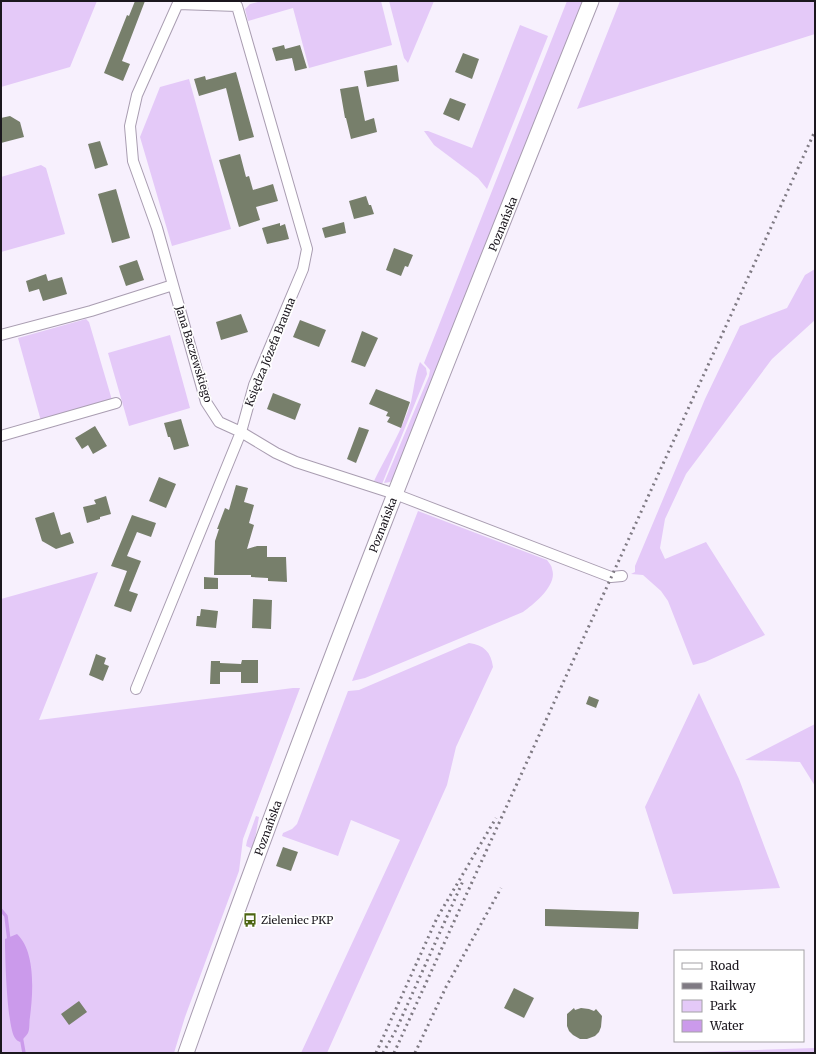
<svg xmlns="http://www.w3.org/2000/svg" width="816" height="1054" font-family="Merriweather,serif">
  <style>
    .green { fill: #e4c9f8 }
    .water { fill: #cb9aeb }
    .lines { fill: none; stroke-linecap: round; stroke-linejoin: round }
    .stream { stroke: #cb9aeb; stroke-width: 3.5 }
    .building { fill: #777f6b }
    .street-casing { stroke: #a99db1; stroke-width: 12 }
    .secondary-casing { stroke: #a99db1; stroke-width: 17 }
    .street { stroke: #fff; stroke-width: 10 }
    .secondary { stroke: #fff; stroke-width: 15 }
    .rail { stroke: #7f7a83; stroke-width: 3; stroke-dasharray: 2 4; stroke-linecap: butt }
    .labels { text-anchor: middle; dominant-baseline: central; stroke-width: 3.5; stroke-linejoin: round; paint-order: stroke }
    .street-label { font-size: 11px; fill: #1b171e; stroke: #fff }
    .poi-label { font-size: 11px; fill: #1b171e; stroke: #fff; text-anchor: start }
  </style>
  <rect width="100%" height="100%" fill="#f7f0fd"/>
  <path class="green" d="M 1,1 L 97,1 L 70,67 L 1,87 Z
    M 262,1 L 381,1 L 392,45 L 309,68 L 293,8 L 248,21 L 245,9 L 250,4 Z
    M 389,1 L 434,1 L 408,63 L 404,58 Z
    M 567,1 L 583,1 L 395,477 L 390,482 L 384,483 L 429,376 L 430,370 L 424,363 Z
    M 620,1 L 815,1 L 815,34 L 577,109 Z
    M 520,25 L 548,36 L 487,189 L 478,178 L 434,145 L 424,131 L 428,131 L 472,148 Z
    M 189,79 L 231,229 L 172,246 L 140,137 L 160,87 Z
    M 41,165 L 46,168 L 65,234 L 1,252 L 1,177 Z
    M 815,269 L 815,320 L 772,359 L 686,474 L 665,519 L 660,548 L 665,559 L 706,542 L 765,635 L 705,662 L 693,665 L 668,601 L 661,591 L 643,575 L 631,574 L 635,572 L 635,566 L 705,399 L 740,326 L 787,308 L 805,275 Z
    M 86,319 L 89,322 L 112,400 L 41,421 L 18,338 Z
    M 170,335 L 190,408 L 129,426 L 108,353 Z
    M 420,362 L 426,368 L 427,374 L 382,484 L 374,481 C 386,456 403,429 411,402 C 414,389 415,375 420,362 Z
    M 418,511 L 547,560 C 549,563 552,566 552,569 C 558,585 534,604 523,612 L 365,678 L 352,681 Z
    M 98,572 L 39,720 L 293,688 L 300,688 L 243,839 L 239,871 L 185,1017 L 174,1053 L 1,1053 L 1,599 Z
    M 469,643 C 484,645 491,652 493,667 L 456,747 L 447,785 L 327,1053 L 301,1053 L 400,840 L 351,820 L 338,856 L 282,836 L 283,833 L 292,829 L 297,824 L 348,691 L 359,690 Z
    M 699,693 L 739,779 L 780,888 L 673,894 L 645,807 Z
    M 815,724 L 815,786 L 800,762 L 745,760 Z
    M 256,816 L 259,817 L 253,849 L 246,846 L 247,841 Z
    M 815,1048 L 815,1053 L 668,1053 Z"/>
  <path class="water" d="M 17,934 C 36,952 33,993 30,1017 C 29,1022 30,1029 28,1033 C 26,1036 22,1040 20,1042 C 18,1041 16,1040 15,1038 C 7,1027 5,957 5,939 Z"/>
  <g class="lines">
    <path class="stream" d="M 1,910 L 6,916 L 9,941
      M 21,1036 L 24,1053"/>
  </g>
  <path class="building" d="M 135,1 L 145,1 L 122,61 L 130,64 L 123,81 L 104,73 L 127,15 L 129,16 Z
    M 284,45 L 285,49 L 300,45 L 307,68 L 295,71 L 292,58 L 276,61 L 272,48 Z
    M 463,53 L 479,59 L 472,79 L 455,72 Z
    M 397,65 L 399,81 L 367,87 L 364,71 Z
    M 236,72 L 254,137 L 239,141 L 226,88 L 199,96 L 194,79 L 205,76 L 206,80 Z
    M 358,86 L 365,121 L 374,118 L 377,132 L 351,139 L 346,118 L 345,118 L 340,89 Z
    M 450,98 L 466,104 L 459,121 L 443,114 Z
    M 10,116 L 20,122 L 24,137 L 1,143 L 1,118 Z
    M 100,141 L 108,165 L 95,169 L 88,144 Z
    M 240,154 L 246,177 L 249,176 L 253,190 L 273,184 L 278,201 L 256,207 L 260,220 L 239,227 L 219,160 Z
    M 116,189 L 130,238 L 112,243 L 98,194 Z
    M 366,196 L 369,205 L 371,205 L 374,214 L 354,219 L 349,201 Z
    M 344,222 L 346,233 L 325,238 L 322,228 Z
    M 280,223 L 280,226 L 285,224 L 289,239 L 267,244 L 262,228 Z
    M 394,248 L 413,255 L 408,267 L 405,266 L 401,276 L 386,270 Z
    M 137,260 L 144,280 L 126,286 L 119,266 Z
    M 46,274 L 48,281 L 62,277 L 67,294 L 43,301 L 39,289 L 29,292 L 26,281 Z
    M 241,314 L 248,332 L 221,340 L 216,322 Z
    M 300,320 L 326,330 L 319,347 L 293,337 Z
    M 362,331 L 378,338 L 365,367 L 351,362 Z
    M 376,389 L 410,402 L 401,428 L 387,422 L 390,417 L 386,416 L 388,412 L 369,404 Z
    M 273,393 L 301,404 L 295,420 L 267,409 Z
    M 181,419 L 189,446 L 174,450 L 170,437 L 168,437 L 164,423 Z
    M 95,426 L 107,446 L 93,454 L 88,445 L 82,449 L 75,438 Z
    M 359,427 L 369,430 L 356,463 L 347,459 Z
    M 159,477 L 176,484 L 166,508 L 149,501 Z
    M 236,485 L 248,488 L 244,502 L 254,505 L 249,523 L 254,525 L 247,549 L 257,546 L 267,546 L 267,557 L 286,557 L 287,582 L 268,581 L 268,578 L 251,577 L 251,575 L 214,575 L 215,541 L 219,529 L 217,529 L 225,508 L 229,510 Z
    M 106,496 L 111,514 L 100,517 L 100,519 L 87,523 L 83,507 L 96,504 L 94,500 Z
    M 54,512 L 61,535 L 70,532 L 74,543 L 56,549 L 42,541 L 35,518 Z
    M 132,515 L 156,523 L 151,537 L 137,532 L 127,556 L 141,561 L 129,591 L 138,594 L 131,612 L 114,606 L 127,571 L 111,566 Z
    M 204,577 L 218,578 L 218,589 L 204,589 Z
    M 253,599 L 272,600 L 271,629 L 252,628 Z
    M 201,609 L 218,611 L 216,628 L 196,626 L 197,616 L 200,616 Z
    M 96,654 L 106,658 L 104,664 L 109,666 L 103,681 L 89,675 Z
    M 242,660 L 258,660 L 258,683 L 241,683 L 241,672 L 220,672 L 220,684 L 210,684 L 211,661 L 220,661 L 220,663 L 241,664 Z
    M 589,696 L 599,700 L 596,708 L 586,704 Z
    M 283,847 L 298,852 L 291,871 L 276,866 Z
    M 545,909 L 639,912 L 638,929 L 545,926 Z
    M 514,988 L 534,998 L 524,1018 L 504,1008 Z
    M 79,1001 L 87,1012 L 69,1025 L 61,1014 Z
    M 574,1008 L 575,1010 L 581,1008 L 589,1009 L 594,1011 L 596,1009 L 602,1016 L 601,1027 L 599,1032 L 595,1036 L 587,1039 L 580,1039 L 573,1035 L 569,1031 L 567,1026 L 567,1014 Z"/>
  <g class="lines">
    <defs>
      <path id="street" d="M 179,1 L 137,95 L 130,126 L 133,161 L 157,228 L 206,402 L 219,422 L 241,432 L 276,453 L 296,462 L 395,494 L 611,577 L 622,576
        M 1,335 L 91,311 L 173,285
        M 1,436 L 116,403
        M 136,689 L 241,432 L 254,385 L 303,269 L 307,249 L 237,6 L 178,4"/>
      <path id="secondary" d="M 186,1053 C 311,699 451,350 591,1"/>
    </defs>
    <use href="#street" class="street-casing"/>
    <use href="#secondary" class="secondary-casing"/>
    <use href="#street" class="street"/>
    <use href="#secondary" class="secondary"/>
    <path class="rail" d="M 376,1053 L 437,918 L 496,818
      M 383,1053 L 396,1030 L 463,881
      M 394,1053 L 815,131
      M 415,1053 L 446,987 L 501,888"/>
  </g>
  <defs>
    <symbol id="bus-bare" viewBox="-9 -9 18 18"><path d="M-5-6H5V4H4V6H2V4H-2V6H-4V4H-5ZM-3.5-4V0h7V-4ZM-3.5 1.2v1.5H-2V1.2ZM2 1.2v1.5H3.5V1.2Z" fill="#4d6513" stroke="#fff" stroke-width="2.5" paint-order="stroke"/></symbol>
  </defs>
  <g fill-rule="evenodd">
    <use href="#bus-bare" x="240" y="910" width="20" height="20"/>
  </g>
  <g class="labels">
    <g class="street-label">
      <text transform="translate(503 224) rotate(-68)">Poznańska</text>
      <text transform="translate(270 352) rotate(-68)">Księdza Józefa Brauna</text>
      <text transform="translate(194 354) rotate(73)">Jana Baczewskiego</text>
      <text transform="translate(383 525) rotate(-69)">Poznańska</text>
      <text transform="translate(268 828) rotate(-70)">Poznańska</text>
    </g>
    <g class="poi-label">
      <text x="261" y="920">Zieleniec PKP</text>
    </g>
  </g>
  <rect width="816" height="1054" fill="none" stroke="#1b171e" stroke-width="4"/>
  <rect x="674" y="950" width="130" height="92" fill="#ffffff" stroke="#a4a2a5"/>
  <rect x="682" y="963" width="20" height="6" fill="#ffffff" stroke="#a4a2a5"/>
  <text x="710" y="970" font-size="12" fill="#1b171e">Road</text>
  <rect x="682" y="983" width="20" height="6" fill="#7f7a83" stroke="#a4a2a5"/>
  <text x="710" y="990" font-size="12" fill="#1b171e">Railway</text>
  <rect x="682" y="1000" width="20" height="12" fill="#e4c9f8" stroke="#a4a2a5"/>
  <text x="710" y="1010" font-size="12" fill="#1b171e">Park</text>
  <rect x="682" y="1020" width="20" height="12" fill="#cb9aeb" stroke="#a4a2a5"/>
  <text x="710" y="1030" font-size="12" fill="#1b171e">Water</text>
</svg>
